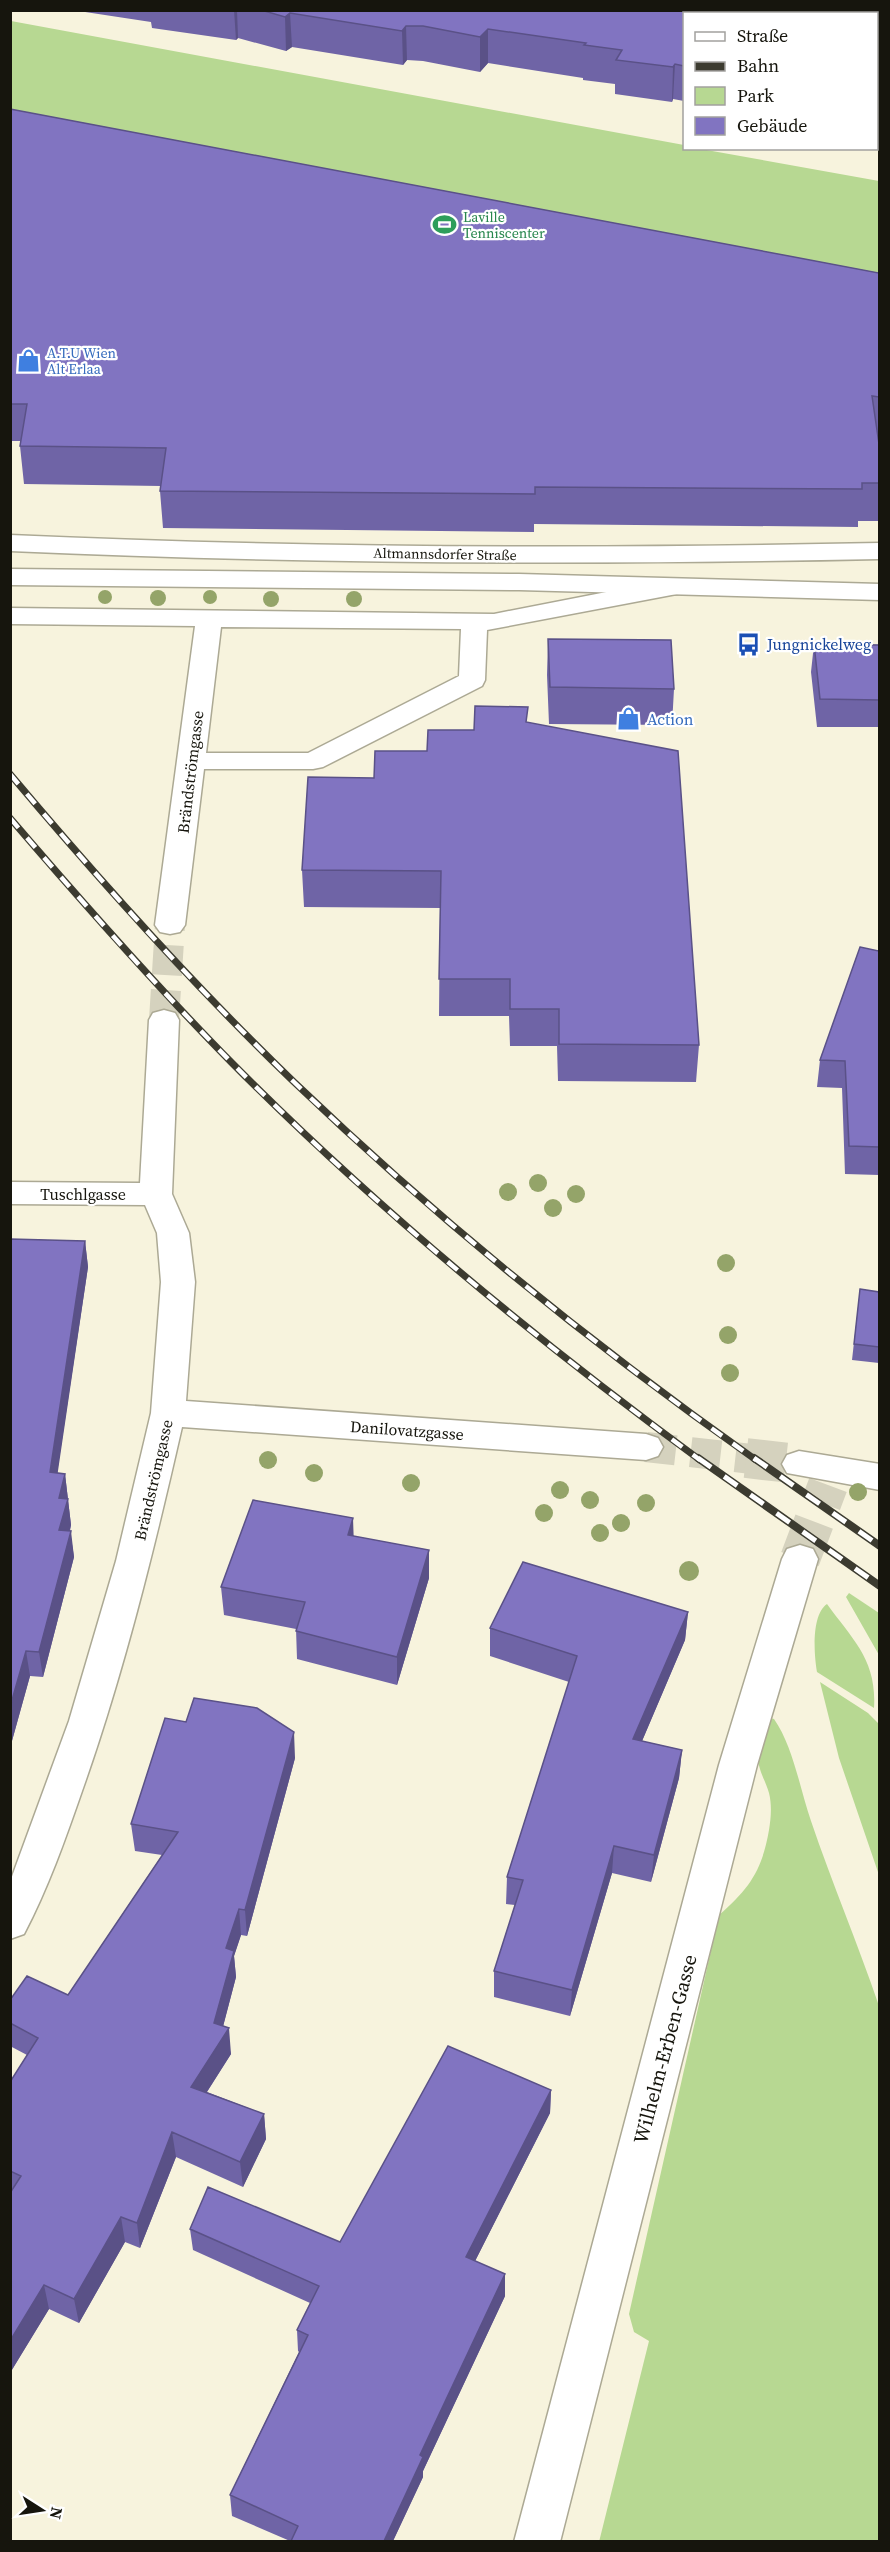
<svg xmlns="http://www.w3.org/2000/svg" width="890" height="2552" font-family="'Source Serif 4',serif">
  <style>
    .green { fill: #b7d892 }
    .lines { fill: none; stroke-linecap: round; stroke-linejoin: round }
    .minor-tunnel-far1 { stroke: #d5d2be; stroke-width: 30; stroke-dasharray: 30 15; stroke-linecap: butt }
    .minor-tunnel { stroke: #d5d2be; stroke-width: 40; stroke-dasharray: 40 20; stroke-linecap: butt }
    .minor-casing { stroke: #aca994; stroke-width: 3 }
    .major-casing { stroke: #aca994; stroke-width: 3 }
    .minor { fill: #fff; fill-rule: evenodd }
    .major { fill: #fff; fill-rule: evenodd }
    .rail-far1-casing { stroke: #3c3b30; stroke-width: 7 }
    .rail-casing { stroke: #3c3b30; stroke-width: 8 }
    .rail-far1 { stroke: #fff; stroke-width: 4.5; stroke-dasharray: 13; stroke-linecap: butt }
    .rail { stroke: #fff; stroke-width: 5; stroke-dasharray: 16; stroke-linecap: butt }
    .tree { fill: #94a469 }
    .wall { fill: #6f64a6 }
    .shaded-wall { fill: #5a5187 }
    .building { fill: #8174c1; stroke: #5a5187; stroke-width: 1.5 }
    .labels { text-anchor: middle; dominant-baseline: central; stroke-width: 4.5; stroke-linejoin: round; paint-order: stroke }
    .far-leisure-label { font-size: 14px; fill: #27864d; stroke: #fff; text-anchor: start }
    .far-shop-label { font-size: 14px; fill: #366cbe; stroke: #fff; text-anchor: start }
    .far-street-label { font-size: 14px; fill: #16150d; stroke: #fff }
    .transit-label { font-size: 16px; fill: #164399; stroke: #fff; text-anchor: start }
    .shop-label { font-size: 16px; fill: #366cbe; stroke: #fff; text-anchor: start }
    .street-label { font-size: 16px; fill: #16150d; stroke: #fff }
    .near-street-label { font-size: 20px; fill: #16150d; stroke: #fff }
  </style>
  <rect width="100%" height="100%" fill="#f7f3dd"/>
  <path class="green" d="M 11,21 L 684,145 L 684,148 L 701,149 L 879,181 L 879,435 L 11,269 Z
    M 849,1593 L 879,1613 L 879,1655 L 846,1597 Z
    M 827,1604 C 853,1640 877,1660 874,1708 L 817,1672 C 814,1655 811,1615 827,1604 Z
    M 820,1682 L 868,1713 L 879,1724 L 879,1875 L 839,1758 Z
    M 770,1718 L 774,1719 C 793,1746 800,1789 811,1821 C 832,1883 858,1944 879,2006 L 879,2541 L 599,2542 L 649,2341 L 634,2332 L 629,2314 L 719,1915 C 750,1888 762,1870 769,1830 C 771,1818 772,1805 769,1793 C 765,1779 757,1769 758,1753 C 759,1742 767,1729 770,1718 Z"/>
  <g class="lines">
    <path class="minor-tunnel-far1" d="M 164,1020 L 170,925
      M 646,1447 L 760,1460"/>
    <path class="minor-tunnel" d="M 746,1458 L 799,1464
      M 800,1559 L 828,1485"/>
    <defs>
      <path id="minor" d="M 673,579 L 682,581 L 686,587 L 682,593 L 487,630 L 485,680 L 482,686 L 323,767 L 313,769 L 204,769 L 185,925 L 180,932 L 170,934 L 160,932 L 155,925 L 195,626 L 10,624 L 10,608 L 494,614 ZM 221,627 L 461,629 L 459,676 L 308,753 L 206,753 Z
        M 164,1010 L 175,1013 L 179,1020 L 172,1194 L 189,1233 L 195,1282 L 186,1401 L 646,1434 L 658,1438 L 663,1447 L 658,1456 L 646,1460 L 182,1427 C 154,1550 124,1672 82,1791 C 65,1840 48,1888 24,1934 L 10,1939 L 10,1882 L 69,1721 L 116,1561 L 151,1413 L 161,1282 L 157,1233 L 145,1205 L 10,1204 L 10,1182 L 140,1183 L 149,1020 L 153,1013 Z
        M 799,1451 L 880,1464 L 880,1490 L 787,1473 L 782,1464 L 787,1455 Z
        M 800,1545 L 813,1549 L 818,1559 L 757,1765 L 560,2542 L 514,2542 L 719,1765 L 782,1559 L 787,1549 Z"/>
      <path id="major" d="M 10,535 C 300,548 590,549 880,543 L 880,559 C 590,565 300,564 10,551 Z
        M 10,569 L 519,574 L 880,584 L 880,600 L 519,590 L 10,585 Z"/>
    </defs>
    <use href="#minor" class="minor-casing"/>
    <use href="#major" class="major-casing"/>
    <use href="#minor" class="minor"/>
    <use href="#major" class="major"/>
    <defs>
      <path id="rail-far1" d="M 10,774 C 100,881 193,985 294,1082 C 438,1220 593,1345 756,1460
        M 10,818 C 82,902 155,985 233,1064 C 377,1209 535,1339 700,1460"/>
      <path id="rail" d="M 698,1458 L 880,1586
        M 754,1458 L 880,1546"/>
    </defs>
    <use href="#rail-far1" class="rail-far1-casing"/>
    <use href="#rail" class="rail-casing"/>
    <use href="#rail-far1" class="rail-far1"/>
    <use href="#rail" class="rail"/>
  </g>
  <g class="tree">
    <circle cx="105" cy="597" r="7"/>
    <circle cx="210" cy="597" r="7"/>
    <circle cx="158" cy="598" r="8"/>
    <circle cx="271" cy="599" r="8"/>
    <circle cx="354" cy="599" r="8"/>
    <circle cx="538" cy="1183" r="9"/>
    <circle cx="508" cy="1192" r="9"/>
    <circle cx="576" cy="1194" r="9"/>
    <circle cx="553" cy="1208" r="9"/>
    <circle cx="726" cy="1263" r="9"/>
    <circle cx="728" cy="1335" r="9"/>
    <circle cx="730" cy="1373" r="9"/>
    <circle cx="268" cy="1460" r="9"/>
    <circle cx="314" cy="1473" r="9"/>
    <circle cx="411" cy="1483" r="9"/>
    <circle cx="560" cy="1490" r="9"/>
    <circle cx="858" cy="1492" r="9"/>
    <circle cx="590" cy="1500" r="9"/>
    <circle cx="646" cy="1503" r="9"/>
    <circle cx="544" cy="1513" r="9"/>
    <circle cx="621" cy="1523" r="9"/>
    <circle cx="600" cy="1533" r="9"/>
    <circle cx="689" cy="1571" r="10"/>
  </g>
  <path class="wall" d="M 72,10 L 879,10 L 879,133 L 876,133 L 876,14 L 684,14 L 684,101 L 673,99 L 672,102 L 615,94 L 615,84 L 583,80 L 583,78 L 488,63 L 480,72 L 423,61 L 407,60 L 403,65 L 292,47 L 286,51 L 238,38 L 236,40 L 152,28 L 151,22 Z
    M 10,109 L 879,273 L 879,435 L 878,435 L 879,444 L 879,521 L 858,521 L 858,527 L 534,524 L 534,532 L 163,528 L 160,491 L 161,486 L 24,484 L 20,446 L 21,441 L 10,441 Z
    M 548,639 L 674,689 L 672,725 L 549,724 L 547,675 Z
    M 814,644 L 879,645 L 879,727 L 817,727 L 811,672 Z
    M 527,722 L 699,1045 L 696,1082 L 558,1081 L 557,1046 L 510,1046 L 509,1016 L 439,1016 L 440,908 L 304,907 L 302,870 L 374,778 L 427,751 L 474,730 Z
    M 879,951 L 879,1175 L 845,1174 L 842,1088 L 817,1087 L 820,1060 Z
    M 85,1241 L 88,1267 L 57,1473 L 65,1474 L 71,1525 L 70,1531 L 74,1557 L 43,1677 L 30,1676 L 10,1748 Z
    M 860,1289 L 879,1292 L 879,1363 L 852,1360 Z
    M 354,1536 L 429,1578 L 397,1685 L 297,1659 L 296,1629 L 224,1615 L 221,1587 Z
    M 688,1612 L 685,1640 L 642,1741 L 682,1750 L 679,1778 L 651,1882 L 612,1873 L 570,2016 L 494,1997 L 494,1971 L 515,1905 L 506,1904 L 507,1877 L 569,1682 L 490,1656 L 490,1628 Z
    M 295,1758 L 247,1936 L 241,1935 L 234,1956 L 236,1977 L 223,2026 L 231,2054 L 207,2092 L 264,2114 L 266,2139 L 243,2187 L 176,2157 L 140,2248 L 125,2242 L 79,2323 L 49,2309 L 10,2373 L 10,2082 L 27,2055 L 10,2046 L 10,2000 L 68,1995 L 162,1855 L 135,1851 L 131,1824 Z
    M 551,2090 L 550,2113 L 475,2261 L 505,2274 L 505,2296 L 423,2471 L 423,2477 L 393,2541 L 290,2541 L 232,2516 L 230,2495 L 299,2352 L 298,2351 L 297,2330 L 310,2303 L 193,2250 L 190,2229 L 340,2242 Z"/>
  <path class="shaded-wall" d="M 234,10 L 237,10 L 238,38 L 236,40 Z
    M 290,13 L 292,47 L 286,51 L 285,17 Z
    M 406,26 L 407,60 L 403,65 L 402,31 Z
    M 488,29 L 488,63 L 480,72 L 480,37 Z
    M 675,64 L 673,99 L 672,102 L 673,67 Z
    M 85,1241 L 88,1267 L 54,1498 L 50,1472 Z
    M 65,1474 L 71,1525 L 63,1556 L 59,1530 L 59,1498 Z
    M 353,1518 L 354,1546 L 348,1535 Z
    M 71,1531 L 74,1557 L 43,1677 L 39,1652 Z
    M 429,1550 L 429,1578 L 397,1685 L 397,1657 Z
    M 688,1612 L 685,1640 L 631,1767 L 633,1739 Z
    M 26,1651 L 30,1676 L 10,1748 L 10,1707 Z
    M 294,1732 L 295,1758 L 247,1936 L 245,1910 Z
    M 682,1750 L 679,1778 L 651,1882 L 654,1855 Z
    M 614,1846 L 612,1873 L 570,2016 L 572,1990 Z
    M 239,1909 L 241,1935 L 234,1956 L 236,1977 L 218,2046 L 229,2028 L 231,2054 L 194,2112 L 191,2087 L 214,2023 L 226,1948 Z
    M 551,2090 L 550,2113 L 466,2279 L 466,2257 Z
    M 264,2114 L 266,2139 L 243,2187 L 240,2162 Z
    M 172,2132 L 176,2157 L 140,2248 L 137,2223 Z
    M 121,2217 L 125,2242 L 79,2323 L 74,2299 Z
    M 505,2274 L 505,2296 L 423,2471 L 423,2477 L 393,2541 L 384,2541 L 420,2455 Z
    M 44,2285 L 49,2309 L 10,2373 L 10,2341 Z"/>
  <path class="building" d="M 261,10 L 879,10 L 879,98 L 876,97 L 876,14 L 684,14 L 684,66 L 675,64 L 673,67 L 616,60 L 622,50 L 584,45 L 586,43 L 488,29 L 480,37 L 423,26 L 406,26 L 402,31 L 290,13 L 285,17 Z
    M 10,109 L 879,273 L 879,397 L 872,396 L 879,444 L 879,483 L 862,483 L 862,489 L 535,487 L 535,494 L 160,491 L 166,448 L 20,446 L 27,404 L 10,404 Z
    M 548,639 L 671,640 L 674,689 L 550,687 Z
    M 814,644 L 879,645 L 879,700 L 820,699 Z
    M 475,706 L 528,707 L 526,722 L 678,751 L 699,1045 L 559,1044 L 559,1009 L 510,1009 L 510,979 L 439,979 L 441,871 L 302,870 L 308,777 L 374,778 L 375,751 L 427,751 L 428,730 L 474,730 Z
    M 860,947 L 879,951 L 879,1147 L 849,1146 L 845,1061 L 820,1060 Z
    M 10,1239 L 85,1241 L 50,1472 L 65,1474 L 59,1498 L 68,1499 L 59,1530 L 71,1531 L 39,1652 L 26,1651 L 10,1707 Z
    M 860,1289 L 879,1292 L 879,1347 L 854,1344 Z
    M 253,1500 L 353,1518 L 348,1535 L 429,1550 L 397,1657 L 296,1631 L 305,1602 L 221,1587 Z
    M 523,1562 L 688,1612 L 633,1739 L 682,1750 L 654,1855 L 614,1846 L 572,1990 L 494,1971 L 523,1880 L 507,1877 L 577,1656 L 490,1628 Z
    M 194,1698 L 257,1708 L 294,1732 L 245,1910 L 239,1909 L 226,1948 L 234,1951 L 214,2023 L 229,2028 L 191,2087 L 264,2114 L 240,2162 L 172,2132 L 137,2223 L 121,2217 L 74,2299 L 44,2285 L 10,2341 L 10,2193 L 21,2176 L 10,2171 L 10,2082 L 38,2038 L 10,2023 L 10,2000 L 27,1976 L 68,1995 L 178,1832 L 131,1824 L 165,1718 L 186,1722 Z
    M 448,2046 L 551,2090 L 466,2257 L 505,2274 L 420,2455 L 423,2457 L 384,2541 L 291,2541 L 298,2526 L 230,2495 L 308,2335 L 297,2330 L 319,2286 L 190,2229 L 208,2187 L 340,2242 Z"/>
  <defs>
    <symbol id="stadium-bare" viewBox="-9 -9 18 18"><path d="M0-5a6.5 5 0 1 0 0 10a6.5 5 0 1 0 0-10ZM-3.5-1.8h7v3.6h-7Z" fill="#2e9e5b" stroke="#fff" stroke-width="2.5" paint-order="stroke"/></symbol>
    <symbol id="shop-bare" viewBox="-9 -9 18 18"><path d="M-5-2.5h2.3a2.7 3.5 0 0 1 5.4 0H5L5.5 6h-11ZM-1.5-2.5h3a1.5 2.3 0 0 0-3 0Z" fill="#3f7fe0" stroke="#fff" stroke-width="2.5" paint-order="stroke"/></symbol>
    <symbol id="bus-bare" viewBox="-9 -9 18 18"><path d="M-5-6H5V4H4V6H2V4H-2V6H-4V4H-5ZM-3.5-4V0h7V-4ZM-3.5 1.2v1.5H-2V1.2ZM2 1.2v1.5H3.5V1.2Z" fill="#1a4fb4" stroke="#fff" stroke-width="2.5" paint-order="stroke"/></symbol>
  </defs>
  <g fill-rule="evenodd">
    <use href="#stadium-bare" x="428" y="208" width="33" height="33"/>
    <use href="#shop-bare" x="12" y="344" width="33" height="33"/>
    <use href="#bus-bare" x="732" y="628" width="33" height="33"/>
    <use href="#shop-bare" x="612" y="702" width="33" height="33"/>
  </g>
  <g class="labels">
    <g class="far-leisure-label">
      <text x="463" y="217">Laville<tspan x="463" dy="16">Tenniscenter</tspan></text>
    </g>
    <g class="far-shop-label">
      <text x="47" y="353">A.T.U Wien<tspan x="47" dy="16">Alt Erlaa</tspan></text>
    </g>
    <g class="far-street-label">
      <text transform="translate(445 554) rotate(1)">Altmannsdorfer Straße</text>
    </g>
    <g class="transit-label">
      <text x="767" y="644">Jungnickelweg</text>
    </g>
    <g class="shop-label">
      <text x="647" y="719">Action</text>
    </g>
    <g class="street-label">
      <text transform="translate(190 772) rotate(-83)">Brändströmgasse</text>
      <text x="83" y="1194">Tuschlgasse</text>
      <text transform="translate(407 1430) rotate(4)">Danilovatzgasse</text>
      <text transform="translate(153 1480) rotate(-77)">Brändströmgasse</text>
    </g>
    <g class="near-street-label">
      <text transform="translate(665 2049) rotate(-75)">Wilhelm-Erben-Gasse</text>
    </g>
  </g>
  <rect width="890" height="2552" fill="none" stroke="#16150d" stroke-width="24"/>
  <rect x="683" y="12" width="195" height="138" fill="#ffffff" stroke="#a2a19e" stroke-width="1.5"/>
  <rect x="695" y="32" width="30" height="9" fill="#ffffff" stroke="#a2a19e" stroke-width="1.5"/>
  <text x="737" y="42" font-size="18" fill="#16150d">Straße</text>
  <rect x="695" y="62" width="30" height="9" fill="#3c3b30" stroke="#a2a19e" stroke-width="1.5"/>
  <text x="737" y="72" font-size="18" fill="#16150d">Bahn</text>
  <rect x="695" y="87" width="30" height="18" fill="#b7d892" stroke="#a2a19e" stroke-width="1.5"/>
  <text x="737" y="102" font-size="18" fill="#16150d">Park</text>
  <rect x="695" y="117" width="30" height="18" fill="#8174c1" stroke="#a2a19e" stroke-width="1.5"/>
  <text x="737" y="132" font-size="18" fill="#16150d">Gebäude</text>
  <g transform="translate(42 2510) rotate(102)" stroke="#ffffff" stroke-width="4.5" paint-order="stroke">
  <path d="M0-4.5L10 22L0 15L-10 22Z" fill="#16150d"/>
  <text y="-9" font-size="16" font-weight="bold" text-anchor="middle" fill="#16150d">N</text>
  </g>
</svg>
